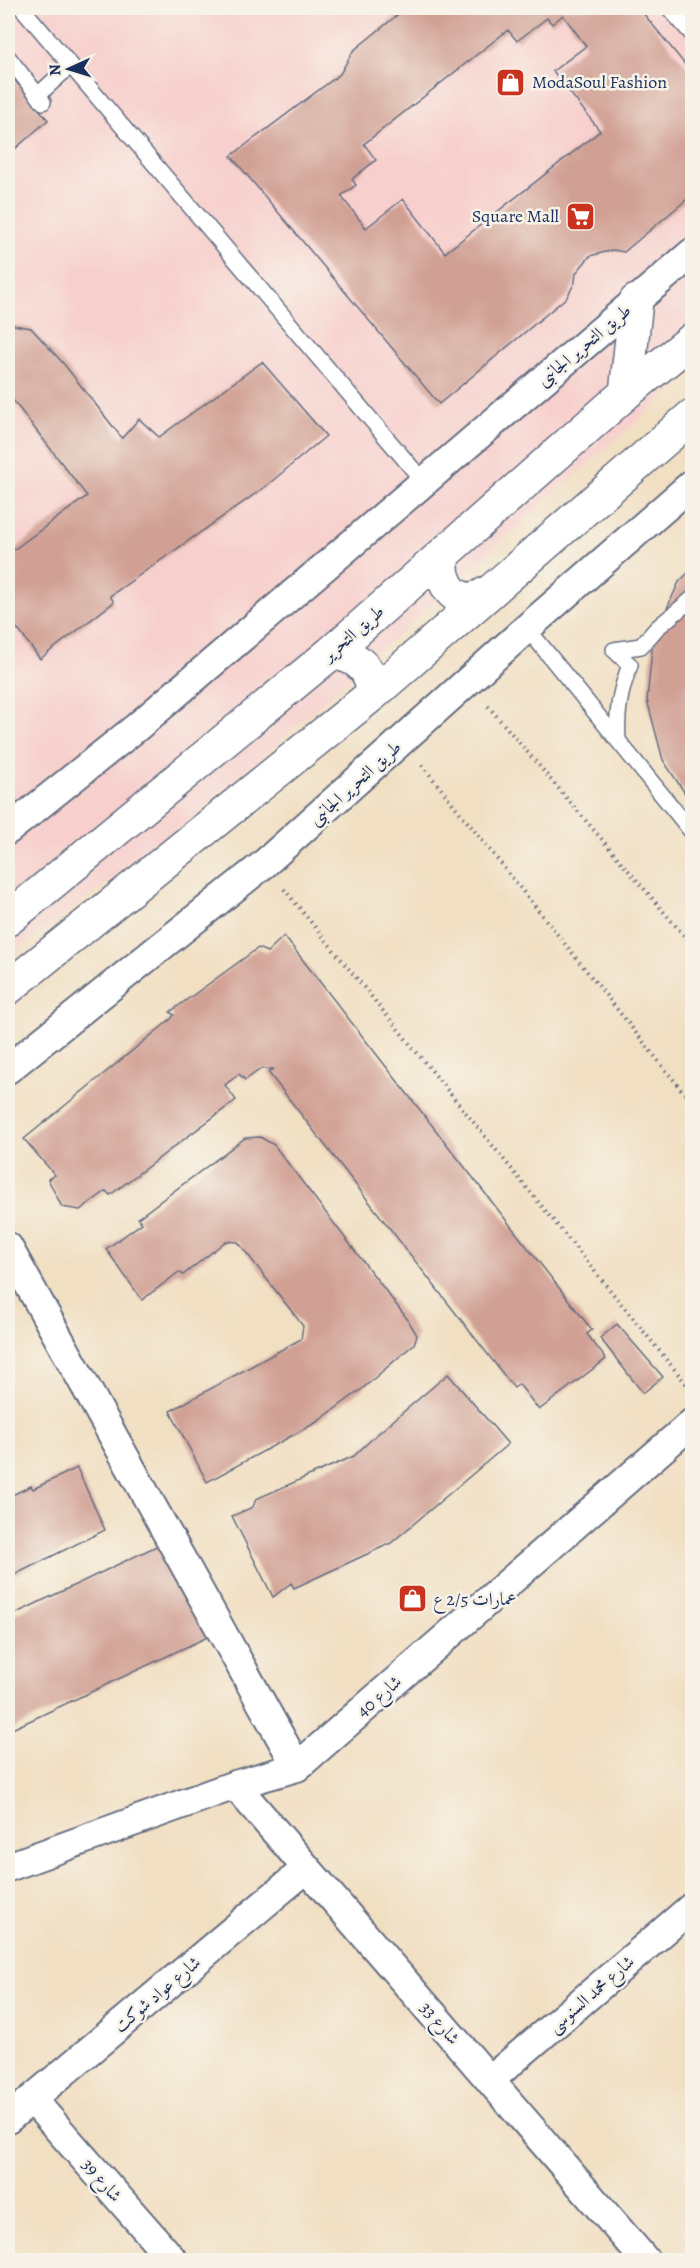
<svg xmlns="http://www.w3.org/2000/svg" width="700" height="2268" font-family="Alegreya,Amiri,serif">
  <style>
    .built { fill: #f7d0ce }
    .building { fill: #d1a094; fill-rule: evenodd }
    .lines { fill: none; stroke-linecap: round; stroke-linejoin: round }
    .service-casing { stroke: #666d81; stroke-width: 18 }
    .minor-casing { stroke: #666d81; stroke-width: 32 }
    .tertiary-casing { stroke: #666d81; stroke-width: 36 }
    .path { stroke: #666d81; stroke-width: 4; stroke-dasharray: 1.5 4.5; stroke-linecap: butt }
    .service { stroke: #fff; stroke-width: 15 }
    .minor { stroke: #fff; stroke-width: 28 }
    .tertiary { stroke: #fff; stroke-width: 33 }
    .labels { text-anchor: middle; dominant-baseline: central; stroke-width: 5; stroke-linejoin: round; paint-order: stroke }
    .poi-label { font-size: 18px; fill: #1b2f5e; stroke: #f7f3e8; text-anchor: start }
    .street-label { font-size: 18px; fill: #1b2f5e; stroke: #f7f3e8 }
  </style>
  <rect width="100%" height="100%" fill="#f7f3e8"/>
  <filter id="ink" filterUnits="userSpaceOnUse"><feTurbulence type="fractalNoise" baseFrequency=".0167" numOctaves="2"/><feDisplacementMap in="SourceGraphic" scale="12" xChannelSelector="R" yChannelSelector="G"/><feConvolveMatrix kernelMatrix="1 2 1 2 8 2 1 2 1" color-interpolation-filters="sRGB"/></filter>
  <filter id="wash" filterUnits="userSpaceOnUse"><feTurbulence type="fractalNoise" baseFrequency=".008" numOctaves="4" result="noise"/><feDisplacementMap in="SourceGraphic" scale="24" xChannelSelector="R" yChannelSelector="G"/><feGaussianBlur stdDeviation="1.35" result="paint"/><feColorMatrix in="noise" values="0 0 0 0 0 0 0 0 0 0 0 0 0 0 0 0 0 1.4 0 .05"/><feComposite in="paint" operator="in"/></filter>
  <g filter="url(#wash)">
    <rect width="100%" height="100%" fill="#f1dfc2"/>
    <path class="built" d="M 8,8 L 692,8 L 692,373 L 555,493 L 182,829 L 8,956 Z"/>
    <g id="blocks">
      <path class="building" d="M 406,8 L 639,8 L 692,73 L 692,195 L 624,252 L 613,250 L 590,256 L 576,273 L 575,282 L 567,297 L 439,404 L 231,156 L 340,74 L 353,51 ZM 563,15 L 586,46 L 553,71 L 600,131 L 445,253 L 403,199 L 366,228 L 341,196 L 356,185 L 352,179 L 376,160 L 364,144 L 508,30 L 517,41 L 547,18 L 552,24 Z
        M 8,72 L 48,120 L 8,155 Z
        M 8,324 L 31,328 L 63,363 L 122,438 L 139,419 L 159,437 L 262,362 L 326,436 L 265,487 L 110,596 L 114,602 L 40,659 L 8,616 L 8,554 L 87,496 L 12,399 L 8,398 Z
        M 692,569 L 692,804 L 663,760 L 647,700 L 653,639 L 679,582 Z
        M 284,936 L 592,1330 L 587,1334 L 606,1359 L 539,1410 L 519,1384 L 514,1388 L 268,1072 L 274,1069 L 261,1069 L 245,1080 L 239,1074 L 225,1085 L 236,1100 L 110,1195 L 106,1191 L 80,1210 L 62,1207 L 48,1179 L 55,1175 L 24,1139 L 171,1019 L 174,1015 L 170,1012 L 258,948 L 267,952 Z
        M 260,1137 L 274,1145 L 408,1320 L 417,1335 L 414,1344 L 362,1389 L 317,1422 L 207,1482 L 170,1411 L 301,1339 L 303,1326 L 238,1242 L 226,1241 L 183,1275 L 179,1272 L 142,1300 L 106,1249 L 142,1223 L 138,1218 L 245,1138 Z
        M 617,1324 L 663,1377 L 643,1393 L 600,1338 Z
        M 448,1374 L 508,1444 L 391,1543 L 294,1588 L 291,1583 L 273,1597 L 232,1516 L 253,1507 L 256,1499 L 354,1456 L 375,1436 Z
        M 77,1468 L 105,1530 L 8,1578 L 8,1497 L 31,1486 L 33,1489 Z
        M 167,1541 L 214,1634 L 8,1731 L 8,1617 Z"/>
    </g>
  </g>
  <g filter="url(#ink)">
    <use href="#blocks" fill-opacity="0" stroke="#666d81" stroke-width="1.5"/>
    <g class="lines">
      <defs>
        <path id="service" d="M 22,8 L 423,481
          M 669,8 L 692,34
          M 8,57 L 43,102
          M 38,95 L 71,65
          M 527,628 L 692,832
          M 618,741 C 616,713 620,691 630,665 L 614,650 L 641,646 L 657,628 L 692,599"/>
        <path id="minor" d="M 8,830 L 137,727 L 692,253
          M 8,1069 L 264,864 L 527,628 L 692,484
          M 8,1247 L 297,1767
          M 235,1785 L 645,2260
          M 8,1867 L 235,1785 L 297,1767 L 692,1423
          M 490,2080 L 692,1907
          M 32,2099 L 173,2260
          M 8,2119 L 307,1868"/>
        <path id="tertiary" d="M 626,393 L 636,301
          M 443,556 C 437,584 459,612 487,593
          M 331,653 C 355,654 373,669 373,694
          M 8,919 L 331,653 L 626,393 L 692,340
          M 8,988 L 373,694 L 692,416"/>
      </defs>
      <use href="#service" class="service-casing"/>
      <use href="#minor" class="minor-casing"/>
      <use href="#tertiary" class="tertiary-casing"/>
      <path class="path" d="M 488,706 L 692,945
        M 422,765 L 692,1103
        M 284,889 L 692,1391"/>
      <use href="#service" class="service"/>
      <use href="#minor" class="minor"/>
      <use href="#tertiary" class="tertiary"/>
    </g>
  </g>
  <defs>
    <symbol id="shop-square" viewBox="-11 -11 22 22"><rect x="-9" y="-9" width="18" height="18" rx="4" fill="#c8321e" stroke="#f7f3e8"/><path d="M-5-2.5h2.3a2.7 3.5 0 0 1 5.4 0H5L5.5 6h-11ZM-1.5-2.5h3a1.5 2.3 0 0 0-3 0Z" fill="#fff"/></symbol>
    <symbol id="supermarket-square" viewBox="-11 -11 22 22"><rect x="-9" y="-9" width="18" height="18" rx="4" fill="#c8321e" stroke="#f7f3e8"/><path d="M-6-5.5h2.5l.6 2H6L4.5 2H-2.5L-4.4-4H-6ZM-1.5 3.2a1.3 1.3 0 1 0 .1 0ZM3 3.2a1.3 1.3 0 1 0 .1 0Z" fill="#fff"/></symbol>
  </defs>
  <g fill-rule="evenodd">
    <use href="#shop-square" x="494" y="66" width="33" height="33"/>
    <use href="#supermarket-square" x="564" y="200" width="33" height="33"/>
    <use href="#shop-square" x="396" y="1582" width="33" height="33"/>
  </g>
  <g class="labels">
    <g class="poi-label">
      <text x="532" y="82">ModaSoul Fashion</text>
      <text x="559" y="216" text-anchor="end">Square Mall</text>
      <text x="433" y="1599">عمارات 2/5 ع</text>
    </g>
    <g class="street-label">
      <text transform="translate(584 345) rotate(-40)">طريق التحرير الجانبى</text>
      <text transform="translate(353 633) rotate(-41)">طريق التحرير</text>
      <text transform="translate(355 783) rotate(-42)">طريق التحرير الجانبى</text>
      <text transform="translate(379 1696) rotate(-41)">شارع 40</text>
      <text transform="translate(157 1994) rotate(-40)">شارع عواد شوكت</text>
      <text transform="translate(591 1994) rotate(-41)">شارع محمد السنوسى</text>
      <text transform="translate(440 2023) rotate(49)">شارع 33</text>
      <text transform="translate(102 2180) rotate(49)">شارع 39</text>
    </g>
  </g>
  <rect width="700" height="2268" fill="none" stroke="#f7f3e8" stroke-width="30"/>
  <g transform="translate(69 69) rotate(266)" stroke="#f7f3e8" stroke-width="4.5" paint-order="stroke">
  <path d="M0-4.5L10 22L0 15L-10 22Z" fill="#1b2f5e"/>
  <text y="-9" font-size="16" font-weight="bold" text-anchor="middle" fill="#1b2f5e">N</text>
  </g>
</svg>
